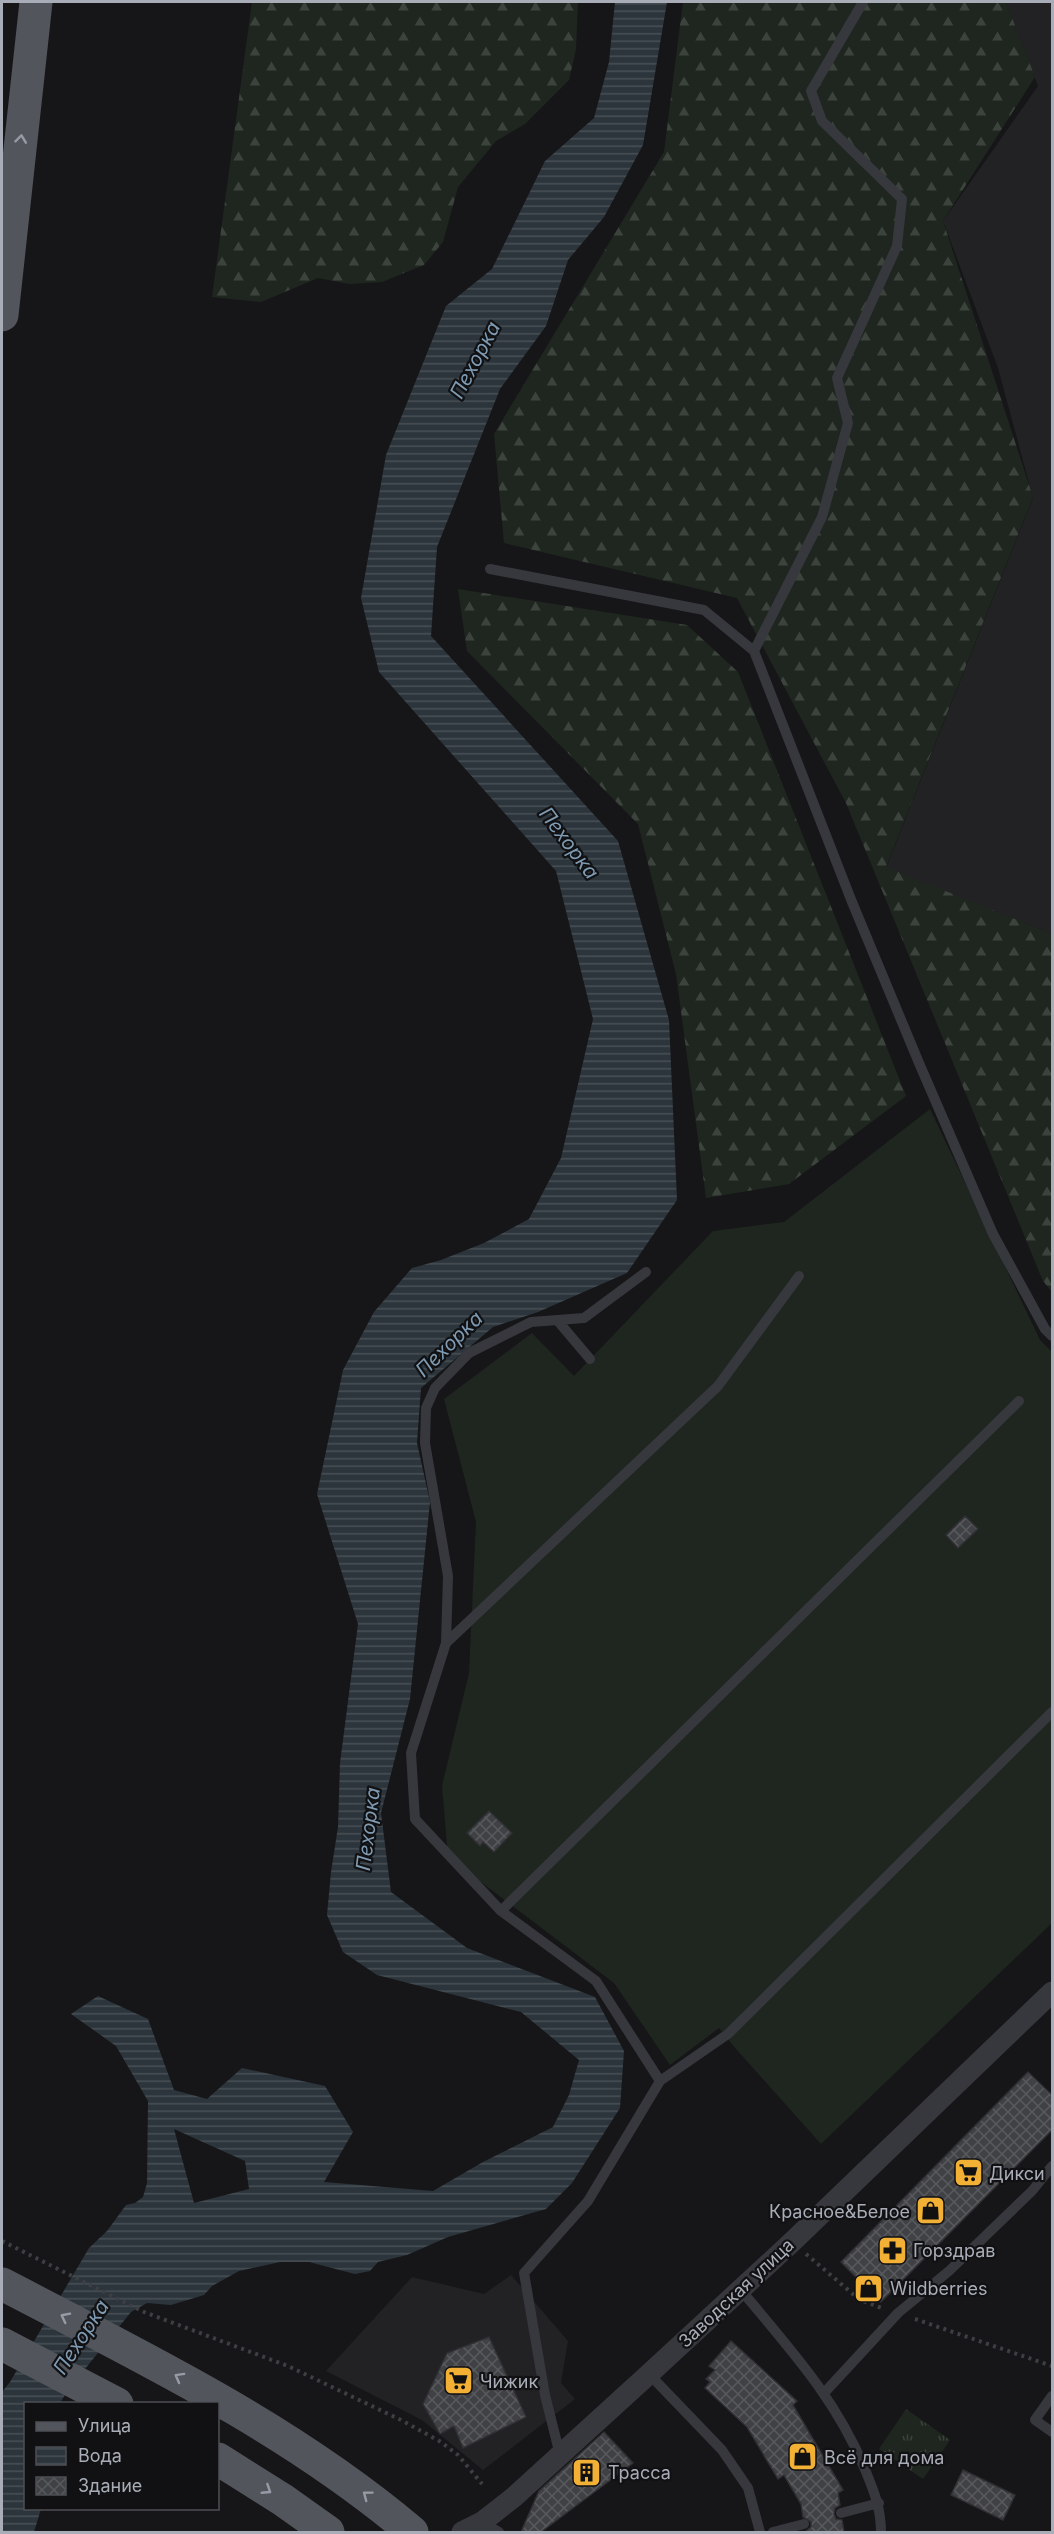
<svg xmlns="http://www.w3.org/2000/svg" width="1054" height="2534" font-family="Inter,sans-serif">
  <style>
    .built { fill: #222225 }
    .forest { fill: url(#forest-firs) }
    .park { fill: url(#park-tufts) }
    .garden { fill: #1e261f }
    .water { fill: url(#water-rules); fill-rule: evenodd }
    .building { fill: url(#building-cross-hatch); stroke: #303034; stroke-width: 1.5 }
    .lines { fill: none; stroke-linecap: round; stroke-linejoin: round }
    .path { stroke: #3d3f44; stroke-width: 4; stroke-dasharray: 3 4.5; stroke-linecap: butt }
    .service { stroke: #37383d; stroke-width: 10 }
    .minor { stroke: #37383d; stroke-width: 21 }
    .primary { stroke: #53555c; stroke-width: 33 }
    .oneway { stroke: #979ba6 }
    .labels { text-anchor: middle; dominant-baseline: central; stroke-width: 4.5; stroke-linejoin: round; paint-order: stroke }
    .poi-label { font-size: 18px; fill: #a8adb8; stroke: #111113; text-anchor: start }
    .street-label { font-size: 18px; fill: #a8adb8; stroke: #111113 }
    .water-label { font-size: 20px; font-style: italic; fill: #7f9bb3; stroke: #111113 }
  </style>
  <defs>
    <pattern id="forest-firs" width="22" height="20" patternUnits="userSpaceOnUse" patternTransform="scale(1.5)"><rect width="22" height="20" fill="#1e261f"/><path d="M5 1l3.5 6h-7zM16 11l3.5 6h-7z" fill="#3c433d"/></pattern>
    <pattern id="park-tufts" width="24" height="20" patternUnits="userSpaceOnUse" patternTransform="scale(1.5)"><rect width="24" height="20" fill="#1e261f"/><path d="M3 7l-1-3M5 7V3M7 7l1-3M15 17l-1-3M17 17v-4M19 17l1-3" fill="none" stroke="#3c433d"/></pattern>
    <pattern id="water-rules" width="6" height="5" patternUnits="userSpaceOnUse" patternTransform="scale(1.5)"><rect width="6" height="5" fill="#2c353c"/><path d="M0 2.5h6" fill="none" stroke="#485056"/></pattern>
    <pattern id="building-cross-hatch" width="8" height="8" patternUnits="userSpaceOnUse" patternTransform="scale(1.5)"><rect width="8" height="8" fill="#404145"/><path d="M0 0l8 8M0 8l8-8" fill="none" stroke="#595a5e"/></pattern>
  </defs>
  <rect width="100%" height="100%" fill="#161618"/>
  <path class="built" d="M 1006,2 L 1052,2 L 1052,934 L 886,868 L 1033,498 L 998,368 L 943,221 L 1038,86 Z
    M 511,2275 L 568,2341 L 561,2383 L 575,2399 L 483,2470 L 422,2420 L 326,2371 L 412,2277 L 484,2294 Z"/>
  <path class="forest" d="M 252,2 L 578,2 L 576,49 L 569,80 L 525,124 L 496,141 L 458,187 L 443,242 L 424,265 L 382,282 L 349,284 L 318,278 L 261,302 L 212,297 Z
    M 683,2 L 1006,2 L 1035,77 L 943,221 L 1033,497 L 886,867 L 1052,934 L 1052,1292 L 1043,1281 L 846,803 L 737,598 L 504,543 L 494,434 L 664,152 Z
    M 458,589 L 687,625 L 738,672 L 906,1096 L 789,1184 L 706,1198 L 676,974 L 638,824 L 467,651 Z"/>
  <path class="park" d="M 906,2409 L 950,2440 L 923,2479 L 879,2449 Z"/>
  <path class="garden" d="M 930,1109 L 1040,1340 L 1052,1352 L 1052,1923 L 821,2144 L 736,2049 L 719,2028 L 670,2065 L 614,1983 L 448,1857 L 442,1786 L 469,1673 L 476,1522 L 444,1399 L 532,1333 L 574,1376 L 713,1231 L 784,1222 Z"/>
  <path class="water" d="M 615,2 L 667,2 L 643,145 L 604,217 L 568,260 L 546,326 L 500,389 L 437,547 L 431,636 L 618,841 L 669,1020 L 677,1200 L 627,1273 L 538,1312 L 493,1327 L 421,1388 L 417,1443 L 430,1502 L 410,1699 L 381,1813 L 391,1892 L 467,1948 L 595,1997 L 624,2051 L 620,2108 L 572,2183 L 546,2209 L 448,2237 L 407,2255 L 378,2262 L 370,2271 L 355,2274 L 309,2262 L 280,2262 L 239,2271 L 212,2286 L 204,2295 L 171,2305 L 147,2303 L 131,2312 L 68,2390 L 60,2403 L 26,2404 L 26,2508 L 41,2509 L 34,2532 L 2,2532 L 2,2392 L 10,2382 L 89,2248 L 107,2231 L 126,2205 L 135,2203 L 143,2197 L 147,2183 L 148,2101 L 116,2046 L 71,2014 L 98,1996 L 148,2019 L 174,2090 L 207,2099 L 242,2068 L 325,2086 L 353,2132 L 324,2182 L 433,2191 L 483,2162 L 553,2127 L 569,2095 L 579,2060 L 521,2012 L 377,1975 L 343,1952 L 327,1915 L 331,1872 L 338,1827 L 340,1763 L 358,1624 L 317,1494 L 343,1370 L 374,1312 L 412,1268 L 441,1260 L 484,1243 L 529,1219 L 561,1158 L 593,1019 L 556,871 L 379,672 L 361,598 L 386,455 L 446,306 L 492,269 L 545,161 L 594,118 L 609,62 ZM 174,2129 L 245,2161 L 249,2189 L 194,2203 Z"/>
  <path class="building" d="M 965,1516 L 978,1529 L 958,1548 L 946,1535 Z
    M 489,1811 L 512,1833 L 494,1852 L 483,1842 L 480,1846 L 467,1833 Z
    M 1028,2072 L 1053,2096 L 1053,2129 L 881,2302 L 841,2262 Z
    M 489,2337 L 526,2417 L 463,2448 L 454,2426 L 440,2434 L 423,2404 L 447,2353 Z
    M 731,2341 L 797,2401 L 793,2405 L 843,2490 L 838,2493 L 840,2505 L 835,2508 L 834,2514 L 836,2519 L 842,2520 L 844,2532 L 805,2532 L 811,2527 L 811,2522 L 803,2517 L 801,2504 L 784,2475 L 778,2479 L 747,2427 L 705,2388 L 710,2382 L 706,2379 L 715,2370 L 709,2366 Z
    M 604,2432 L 633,2463 L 541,2532 L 521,2532 L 539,2491 Z
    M 963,2470 L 1015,2495 L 1003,2520 L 951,2495 Z"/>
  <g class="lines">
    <path class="path" d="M 2,2241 L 144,2312 L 288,2366 L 401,2420 L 441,2442 L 458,2455 L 482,2484
      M 806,2254 L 860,2300 L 882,2308
      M 915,2319 L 1052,2366"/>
    <path class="service" d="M 490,569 L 704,610 L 754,651 L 852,902 L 919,1063 L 993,1234 L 1045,1329 L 1052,1336
      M 754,651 L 822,517 L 848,423 L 837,378 L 897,246 L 902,199 L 822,121 L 811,91 L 863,2
      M 557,1320 L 590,1359
      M 446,1643 L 448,1576 L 425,1443 L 426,1408 L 435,1388 L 469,1353 L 531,1322 L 584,1318 L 646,1272
      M 501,1911 L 415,1819 L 411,1753 L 446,1643 L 718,1386 L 799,1276
      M 660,2081 L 596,1981 L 501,1911 L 1019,1401
      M 741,2290 C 788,2347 835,2397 864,2467 C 873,2489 881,2507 881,2532
      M 649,2374 L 722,2450 L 748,2488 L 760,2532
      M 825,2392 L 898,2313 L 949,2271 L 1032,2191 L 1052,2166
      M 1052,2396 L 1035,2420 L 1052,2432
      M 560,2455 L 545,2395 L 524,2273 L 588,2201 L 660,2081 L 728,2034 L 1052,1712
      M 841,2513 L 879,2503
      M 482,2522 L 499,2532
      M 773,2532 L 804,2524"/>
    <path class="minor" d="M 462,2532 L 482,2522 L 514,2497 L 649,2374 L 792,2242 L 1052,1992"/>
    <path class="primary" d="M 2,315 L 36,2
      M 2,2284 C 144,2358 289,2428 412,2532
      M 2,2344 L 117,2404
      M 218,2459 L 283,2500 L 328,2532"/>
  </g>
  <defs><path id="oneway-chevron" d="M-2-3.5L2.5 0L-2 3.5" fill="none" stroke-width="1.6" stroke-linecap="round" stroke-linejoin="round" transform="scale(1.5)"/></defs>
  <g class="oneway">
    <use href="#oneway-chevron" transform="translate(21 139) rotate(-83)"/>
    <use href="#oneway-chevron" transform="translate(65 2317) rotate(-153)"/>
    <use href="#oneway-chevron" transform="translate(179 2377) rotate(-151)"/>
    <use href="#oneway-chevron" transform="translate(267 2490) rotate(33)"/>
    <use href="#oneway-chevron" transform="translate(367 2495) rotate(-143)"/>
  </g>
  <defs>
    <symbol id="supermarket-square" viewBox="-11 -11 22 22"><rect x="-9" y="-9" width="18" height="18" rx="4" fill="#f2b134" stroke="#111113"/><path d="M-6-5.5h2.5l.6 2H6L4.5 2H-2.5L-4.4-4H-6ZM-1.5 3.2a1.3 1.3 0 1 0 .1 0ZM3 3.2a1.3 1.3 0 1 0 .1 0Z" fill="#111"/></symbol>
    <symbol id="shop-square" viewBox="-11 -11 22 22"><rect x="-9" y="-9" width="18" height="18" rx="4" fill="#f2b134" stroke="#111113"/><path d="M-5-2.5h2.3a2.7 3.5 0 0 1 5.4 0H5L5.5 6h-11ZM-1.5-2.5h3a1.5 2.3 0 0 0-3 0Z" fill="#111"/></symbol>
    <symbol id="pharmacy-square" viewBox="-11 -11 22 22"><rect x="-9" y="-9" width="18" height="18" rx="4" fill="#f2b134" stroke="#111113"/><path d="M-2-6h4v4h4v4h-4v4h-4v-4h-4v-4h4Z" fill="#111"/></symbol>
    <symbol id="building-square" viewBox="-11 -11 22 22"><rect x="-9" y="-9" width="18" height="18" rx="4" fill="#f2b134" stroke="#111113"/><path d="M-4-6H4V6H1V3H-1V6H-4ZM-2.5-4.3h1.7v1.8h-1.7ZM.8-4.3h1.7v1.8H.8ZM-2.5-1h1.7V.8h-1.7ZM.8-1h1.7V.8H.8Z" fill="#111"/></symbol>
  </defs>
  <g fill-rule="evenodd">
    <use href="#supermarket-square" x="952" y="2156" width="33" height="33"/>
    <use href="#shop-square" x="914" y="2194" width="33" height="33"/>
    <use href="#pharmacy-square" x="876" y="2234" width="33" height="33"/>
    <use href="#shop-square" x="852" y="2272" width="33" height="33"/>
    <use href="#supermarket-square" x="442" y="2364" width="33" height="33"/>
    <use href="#shop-square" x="786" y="2440" width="33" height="33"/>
    <use href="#building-square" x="570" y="2456" width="33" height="33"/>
  </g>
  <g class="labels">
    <g class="poi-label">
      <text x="989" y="2173">Дикси</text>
      <text x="910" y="2211" text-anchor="end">Красное&amp;Белое</text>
      <text x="913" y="2250">Горздрав</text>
      <text x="890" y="2288">Wildberries</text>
      <text x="480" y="2381">Чижик</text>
      <text x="824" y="2457">Всё для дома</text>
      <text x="608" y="2472">Трасса</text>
    </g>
    <g class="street-label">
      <text transform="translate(736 2293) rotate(-43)">Заводская улица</text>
    </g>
    <g class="water-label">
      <text transform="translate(475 360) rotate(-62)">Пехорка</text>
      <text transform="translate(569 843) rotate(53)">Пехорка</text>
      <text transform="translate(449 1344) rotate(-44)">Пехорка</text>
      <text transform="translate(368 1829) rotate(-83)">Пехорка</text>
      <text transform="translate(81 2337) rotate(-57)">Пехорка</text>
    </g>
  </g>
  <rect width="1054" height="2534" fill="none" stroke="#a8adb8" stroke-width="6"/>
  <rect x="24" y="2402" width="195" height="108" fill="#111113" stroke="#4d4f55" stroke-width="1.5"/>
  <rect x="36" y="2422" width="30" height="9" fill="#53555c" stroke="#4d4f55" stroke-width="1.5"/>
  <text x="78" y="2432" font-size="18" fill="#a8adb8">Улица</text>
  <rect x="36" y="2447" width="30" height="18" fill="url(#water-rules)" stroke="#4d4f55" stroke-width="1.5"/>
  <text x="78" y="2462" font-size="18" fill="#a8adb8">Вода</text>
  <rect x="36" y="2477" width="30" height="18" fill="url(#building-cross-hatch)" stroke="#4d4f55" stroke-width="1.5"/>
  <text x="78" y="2492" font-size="18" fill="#a8adb8">Здание</text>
</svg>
